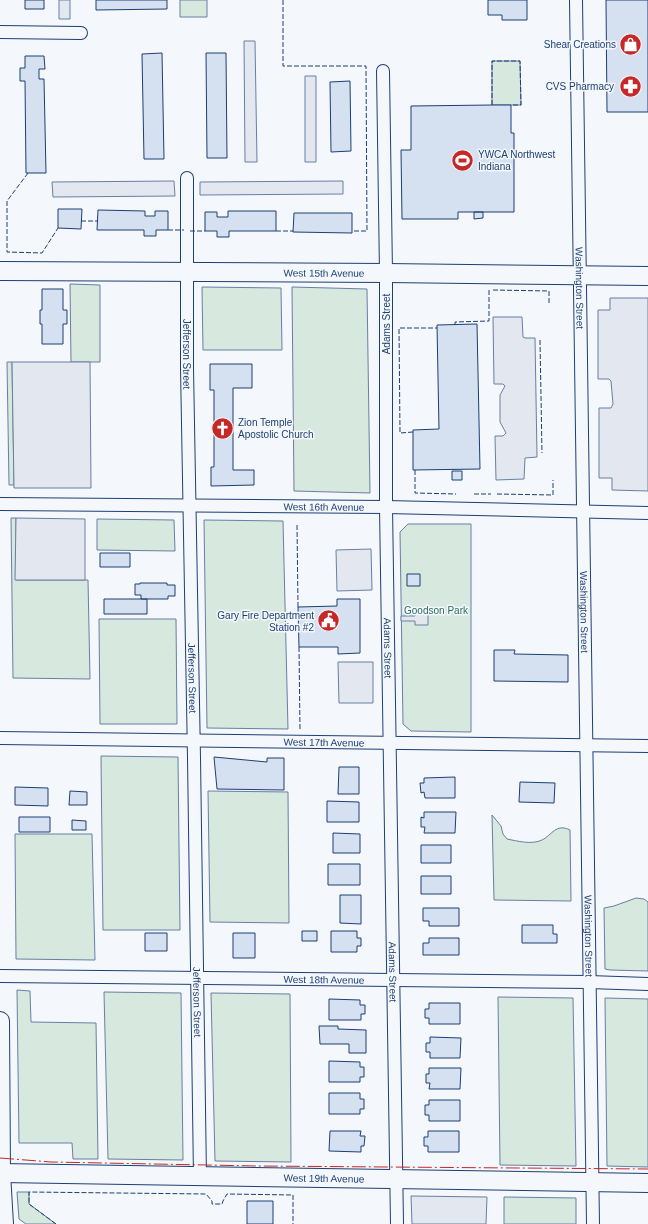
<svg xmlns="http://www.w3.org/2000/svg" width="648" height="1224" font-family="Helvetica,sans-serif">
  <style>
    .green { fill: #d7e8df; stroke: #687fa3 }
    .parking { fill: #e3e8f0; stroke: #687fa3 }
    .building { fill: #d5e0f0; stroke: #1d3f73 }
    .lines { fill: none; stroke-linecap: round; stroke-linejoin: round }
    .street-casing { stroke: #1d3f73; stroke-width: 14 }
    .secondary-casing { stroke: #1d3f73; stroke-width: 20 }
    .street { stroke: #f4f7fb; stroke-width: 12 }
    .secondary { stroke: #f4f7fb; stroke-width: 18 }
    .fence { stroke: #1d3f73; stroke-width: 1; stroke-dasharray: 5 2; stroke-linecap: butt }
    .power { stroke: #c62828; stroke-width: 1; stroke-dasharray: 14 3 2 3; stroke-linecap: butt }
    .labels { text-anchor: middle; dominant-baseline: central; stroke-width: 3; stroke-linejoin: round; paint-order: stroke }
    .poi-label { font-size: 10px; fill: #1d3f73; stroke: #f4f7fb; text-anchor: end }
    .street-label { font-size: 10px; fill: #1d3f73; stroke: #f4f7fb }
    .park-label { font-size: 10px; fill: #2c6c60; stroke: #f4f7fb }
  </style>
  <rect width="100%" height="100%" fill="#f4f7fb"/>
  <path class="green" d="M 180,0 L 207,0 L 207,17 L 180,17 Z
    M 492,61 L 520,61 L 521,105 L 492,105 Z
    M 70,284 L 100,285 L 100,362 L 71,362 Z
    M 202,287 L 281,288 L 282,350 L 203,350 Z
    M 292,287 L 367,289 L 370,493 L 294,491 Z
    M 7,362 L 12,362 L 14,485 L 9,485 Z
    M 11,518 L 16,518 L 16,580 L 88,580 L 90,679 L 13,678 Z
    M 97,519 L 174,520 L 175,551 L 97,550 Z
    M 204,520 L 283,521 L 288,729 L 207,728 Z
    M 408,524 L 471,524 L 471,732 L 411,731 L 403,724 L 400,532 Z
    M 99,619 L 176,619 L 177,724 L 100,724 Z
    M 101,756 L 178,757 L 180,930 L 103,930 Z
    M 208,791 L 288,792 L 289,923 L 210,922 Z
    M 492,815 L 501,826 L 503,834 L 507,839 C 517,841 532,845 542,840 C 552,835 556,823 570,830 L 571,901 L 494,900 Z
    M 15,834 L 92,834 L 95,960 L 16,959 Z
    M 636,898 L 644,899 L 648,902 L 648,971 L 610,970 L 605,969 L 604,908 L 614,906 Z
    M 17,990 L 30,991 L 31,1022 L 96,1023 L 98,1159 L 73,1159 L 72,1143 L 19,1143 Z
    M 104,992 L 181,993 L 183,1160 L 108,1159 Z
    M 211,993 L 290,994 L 291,1162 L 215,1161 Z
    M 498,997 L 573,998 L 576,1166 L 500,1165 Z
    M 605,998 L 648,999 L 648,1167 L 607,1166 Z
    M 17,1192 L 29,1192 L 29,1204 L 56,1224 L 26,1224 L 19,1219 Z
    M 504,1197 L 576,1198 L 576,1224 L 504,1224 Z"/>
  <path class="parking" d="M 59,0 L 70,0 L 70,19 L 59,19 Z
    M 244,41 L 255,41 L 257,162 L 245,162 Z
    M 305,76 L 316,76 L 316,162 L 305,162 Z
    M 174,181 L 175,196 L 53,197 L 52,182 Z
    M 343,181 L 343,194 L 200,195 L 200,182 Z
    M 610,298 L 648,298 L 648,491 L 612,490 L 612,478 L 599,478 L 599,408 L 611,408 L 613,404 L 611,381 L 609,379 L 598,379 L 598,310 L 610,310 Z
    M 493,317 L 522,317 L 523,337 L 525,338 L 535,338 L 537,457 L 525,458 L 524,479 L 496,480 L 495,436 L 503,436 L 506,433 L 500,422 L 500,395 L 505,386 L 503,384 L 494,384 Z
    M 12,362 L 90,362 L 91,488 L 14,488 Z
    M 16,518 L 85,519 L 85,580 L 15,580 Z
    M 371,549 L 372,590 L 337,591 L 336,550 Z
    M 415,612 L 428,612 L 428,625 L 415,625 L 415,621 L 401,621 L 401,616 L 415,616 Z
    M 338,662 L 373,662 L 373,703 L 339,703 Z
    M 411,1196 L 487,1197 L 486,1224 L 412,1224 Z"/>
  <path class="building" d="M 25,0 L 44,0 L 44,9 L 25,9 Z
    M 96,0 L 167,0 L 167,9 L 96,10 Z
    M 488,0 L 527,0 L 527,20 L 502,20 L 502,15 L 488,15 Z
    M 606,0 L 648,0 L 648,112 L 607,112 Z
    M 162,53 L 164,159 L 144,159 L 142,54 Z
    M 206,53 L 226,53 L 227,158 L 207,158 Z
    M 25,56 L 44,56 L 45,69 L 39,69 L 39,79 L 44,79 L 46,173 L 26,173 L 25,81 L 20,81 L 20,68 L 25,68 Z
    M 350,81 L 351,151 L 331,152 L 330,82 Z
    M 492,105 L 511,105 L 511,133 L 514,133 L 514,212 L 458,212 L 458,219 L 402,219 L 401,150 L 411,150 L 411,106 Z
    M 58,209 L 82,209 L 81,229 L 58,228 Z
    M 98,210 L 145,211 L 145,216 L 155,216 L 155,211 L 168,211 L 168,230 L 156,230 L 156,236 L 144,236 L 144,230 L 97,230 Z
    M 228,211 L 276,211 L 276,231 L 229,231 L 229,237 L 217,237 L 217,231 L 205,231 L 205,212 L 217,212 L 217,217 L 228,217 Z
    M 474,212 L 483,212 L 483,218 L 474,219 Z
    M 294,213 L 352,213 L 352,233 L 293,232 Z
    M 42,289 L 63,289 L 63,310 L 67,310 L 67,324 L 63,324 L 63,344 L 42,344 L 42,324 L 40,324 L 40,310 L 42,310 Z
    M 477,324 L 480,469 L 413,470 L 413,430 L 439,429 L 437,325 Z
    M 210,364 L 252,364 L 252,388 L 233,388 L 233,470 L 254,470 L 254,485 L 211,486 L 211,467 L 214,467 L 214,390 L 210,390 Z
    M 452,471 L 462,471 L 462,480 L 452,480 Z
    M 100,553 L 130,553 L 130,567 L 100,567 Z
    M 407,574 L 420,574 L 420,586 L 407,586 Z
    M 140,583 L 167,583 L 167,585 L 175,585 L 175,596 L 168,596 L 168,599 L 141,599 L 141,595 L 135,595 L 135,584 L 140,584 Z
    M 104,599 L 147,599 L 147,614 L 104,614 Z
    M 337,599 L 360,599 L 360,653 L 338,654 L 338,647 L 299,647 L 298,607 L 337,606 Z
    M 494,650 L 515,650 L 514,654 L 568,655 L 568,682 L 494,681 Z
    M 214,757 L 267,762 L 267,758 L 284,758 L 284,790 L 217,789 Z
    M 339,767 L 359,767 L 359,794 L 338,794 Z
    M 455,777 L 455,798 L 425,798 L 424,792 L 421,793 L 420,783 L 424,783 L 424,778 Z
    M 520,782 L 555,783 L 554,803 L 519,802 Z
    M 15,787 L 48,788 L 48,806 L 15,805 Z
    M 70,791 L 87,792 L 87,805 L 69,805 Z
    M 327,801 L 359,802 L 359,822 L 327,822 Z
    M 424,812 L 456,812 L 455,833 L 424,833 L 425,827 L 421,827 L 421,817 L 424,818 Z
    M 19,817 L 50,817 L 50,832 L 19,832 Z
    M 72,820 L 86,821 L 86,830 L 72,830 Z
    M 333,833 L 360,834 L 360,853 L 333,853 Z
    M 421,845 L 451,845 L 451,863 L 421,863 Z
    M 328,864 L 360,864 L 360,885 L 328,885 Z
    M 421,876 L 451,876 L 451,894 L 421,894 Z
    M 340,895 L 361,895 L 361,924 L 340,923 Z
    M 423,908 L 459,908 L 459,926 L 429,926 L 429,921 L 423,921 Z
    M 522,925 L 553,925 L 553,934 L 557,934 L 557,943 L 522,943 Z
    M 302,931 L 317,931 L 317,941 L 302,941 Z
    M 331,931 L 357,931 L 357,938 L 361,938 L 361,946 L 357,946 L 357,952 L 331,952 Z
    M 145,933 L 167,933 L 167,951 L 145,951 Z
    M 233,933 L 255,933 L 255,958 L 233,958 Z
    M 429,938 L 459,938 L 459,955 L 423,955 L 423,943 L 429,943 Z
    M 329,999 L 360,1000 L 360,1005 L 365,1005 L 365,1014 L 361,1014 L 361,1020 L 329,1020 Z
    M 429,1003 L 460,1003 L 460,1024 L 429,1024 L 429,1018 L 425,1018 L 425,1009 L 429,1009 Z
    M 319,1026 L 338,1026 L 338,1029 L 366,1030 L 366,1053 L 349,1053 L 349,1044 L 320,1044 Z
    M 430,1037 L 461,1038 L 460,1058 L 430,1058 L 430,1052 L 426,1052 L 426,1043 L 430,1043 Z
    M 329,1061 L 360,1062 L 360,1067 L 364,1067 L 364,1077 L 360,1077 L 360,1082 L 329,1082 Z
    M 429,1068 L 461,1068 L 460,1089 L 429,1089 L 430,1083 L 426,1083 L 426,1074 L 429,1074 Z
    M 329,1093 L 360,1093 L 360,1099 L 364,1099 L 364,1109 L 360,1109 L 360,1114 L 329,1114 Z
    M 429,1100 L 460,1100 L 460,1121 L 429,1121 L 429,1115 L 425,1115 L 425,1105 L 429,1105 Z
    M 330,1131 L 361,1131 L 360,1136 L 365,1136 L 364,1146 L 361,1146 L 361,1152 L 329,1151 Z
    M 428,1131 L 459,1131 L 459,1152 L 428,1152 L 428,1146 L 424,1146 L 424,1137 L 428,1137 Z
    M 247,1201 L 273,1201 L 273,1224 L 247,1224 Z"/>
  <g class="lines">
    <defs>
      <g id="street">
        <path id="s1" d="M 576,0 L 593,1224"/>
        <path d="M 0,32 L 81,33"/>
        <path id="s2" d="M 383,71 L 386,273 L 386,507 L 397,1224"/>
        <path id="s3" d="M 187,178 L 187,368 L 194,758 L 200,1177"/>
        <path id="s4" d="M 0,504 L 386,507 L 648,513"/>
        <path id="s5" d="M 0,738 L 648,746"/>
        <path id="s6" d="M 0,976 L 589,982 L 648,984"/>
      </g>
      <g id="secondary">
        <path id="s7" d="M 0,271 L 386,273 L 648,276"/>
        <path d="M 0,1021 L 1,1173 L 4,1224"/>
        <path id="s8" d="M 0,1173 L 648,1183"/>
      </g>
    </defs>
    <use href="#street" class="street-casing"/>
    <use href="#secondary" class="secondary-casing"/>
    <use href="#street" class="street"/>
    <use href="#secondary" class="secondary"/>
    <path class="fence" d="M 283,0 L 283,66 L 366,66 L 367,231 L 352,231
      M 492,105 L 492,61 L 520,61 L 521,105 L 511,105
      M 28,173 L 7,201 L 7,252 L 42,253 L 58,228
      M 81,221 L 98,221
      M 168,230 L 184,230
      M 190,231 L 205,231
      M 276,231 L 293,231
      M 493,290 L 549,291 L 549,305
      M 455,325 L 455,322 L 489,321 L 489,290
      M 540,340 L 542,453
      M 413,432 L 400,433 L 399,328 L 437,328
      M 415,470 L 415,493 L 456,494
      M 474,494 L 491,494
      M 497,494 L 553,495 L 553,480
      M 297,525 L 298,607
      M 299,647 L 300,730
      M 56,1224 L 29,1204 L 29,1192 L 206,1194 L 212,1201 L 212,1204 L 222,1204 L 223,1201 L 227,1194 L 293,1195 L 293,1224"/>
    <path class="power" d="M 0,1158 L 51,1162 L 257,1166 L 648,1169"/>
  </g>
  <defs>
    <symbol id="shop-disc" viewBox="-11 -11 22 22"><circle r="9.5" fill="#c62828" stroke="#f4f7fb"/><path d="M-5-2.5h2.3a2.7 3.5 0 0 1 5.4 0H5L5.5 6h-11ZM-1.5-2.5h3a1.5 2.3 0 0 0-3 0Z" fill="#fff"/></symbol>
    <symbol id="pharmacy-disc" viewBox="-11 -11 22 22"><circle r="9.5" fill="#c62828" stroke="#f4f7fb"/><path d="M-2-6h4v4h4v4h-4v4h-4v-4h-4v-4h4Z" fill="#fff"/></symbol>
    <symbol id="stadium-disc" viewBox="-11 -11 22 22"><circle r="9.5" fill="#c62828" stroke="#f4f7fb"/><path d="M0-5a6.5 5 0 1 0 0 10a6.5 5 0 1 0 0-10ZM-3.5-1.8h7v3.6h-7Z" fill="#fff"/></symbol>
    <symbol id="church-disc" viewBox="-11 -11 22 22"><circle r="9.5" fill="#c62828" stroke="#f4f7fb"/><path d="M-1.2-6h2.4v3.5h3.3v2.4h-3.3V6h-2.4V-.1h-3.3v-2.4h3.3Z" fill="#fff"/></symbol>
    <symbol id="civic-disc" viewBox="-11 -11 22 22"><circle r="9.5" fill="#c62828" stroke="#f4f7fb"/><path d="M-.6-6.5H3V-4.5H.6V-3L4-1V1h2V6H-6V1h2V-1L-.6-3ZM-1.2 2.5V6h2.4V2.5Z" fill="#fff"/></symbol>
  </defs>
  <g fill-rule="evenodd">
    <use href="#shop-disc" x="618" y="32" width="25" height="25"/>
    <use href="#pharmacy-disc" x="618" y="74" width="25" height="25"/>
    <use href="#stadium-disc" x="450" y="148" width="25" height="25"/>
    <use href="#church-disc" x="210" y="416" width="25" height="25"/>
    <use href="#civic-disc" x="316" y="608" width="25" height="25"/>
  </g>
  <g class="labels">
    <g class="poi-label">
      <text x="616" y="44">Shear Creations</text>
      <text x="614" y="86">CVS Pharmacy</text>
      <text x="478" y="154" text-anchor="start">YWCA Northwest<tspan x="478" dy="12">Indiana</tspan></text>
      <text x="238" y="422" text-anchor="start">Zion Temple<tspan x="238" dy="12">Apostolic Church</tspan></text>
      <text x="314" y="615">Gary Fire Department<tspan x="314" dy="12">Station #2</tspan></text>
    </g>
    <g class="street-label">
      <text stroke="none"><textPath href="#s7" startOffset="324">West 15th Avenue</textPath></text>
      <text stroke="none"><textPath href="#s1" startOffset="288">Washington Street</textPath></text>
      <text transform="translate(386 324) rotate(-90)">Adams Street</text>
      <text stroke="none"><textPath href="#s3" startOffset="176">Jefferson Street</textPath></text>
      <text stroke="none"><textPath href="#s4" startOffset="324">West 16th Avenue</textPath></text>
      <text stroke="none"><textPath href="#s1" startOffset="612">Washington Street</textPath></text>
      <text stroke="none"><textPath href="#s2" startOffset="577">Adams Street</textPath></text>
      <text stroke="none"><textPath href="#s3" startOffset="500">Jefferson Street</textPath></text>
      <text stroke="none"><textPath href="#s5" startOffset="324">West 17th Avenue</textPath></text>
      <text stroke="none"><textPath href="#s1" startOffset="936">Washington Street</textPath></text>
      <text stroke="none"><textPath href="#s2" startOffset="901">Adams Street</textPath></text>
      <text stroke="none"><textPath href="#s6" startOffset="324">West 18th Avenue</textPath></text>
      <text stroke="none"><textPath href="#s3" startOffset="824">Jefferson Street</textPath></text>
      <text stroke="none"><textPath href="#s8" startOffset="324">West 19th Avenue</textPath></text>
    </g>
    <g class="park-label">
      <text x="436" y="610">Goodson Park</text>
    </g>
  </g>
</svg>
